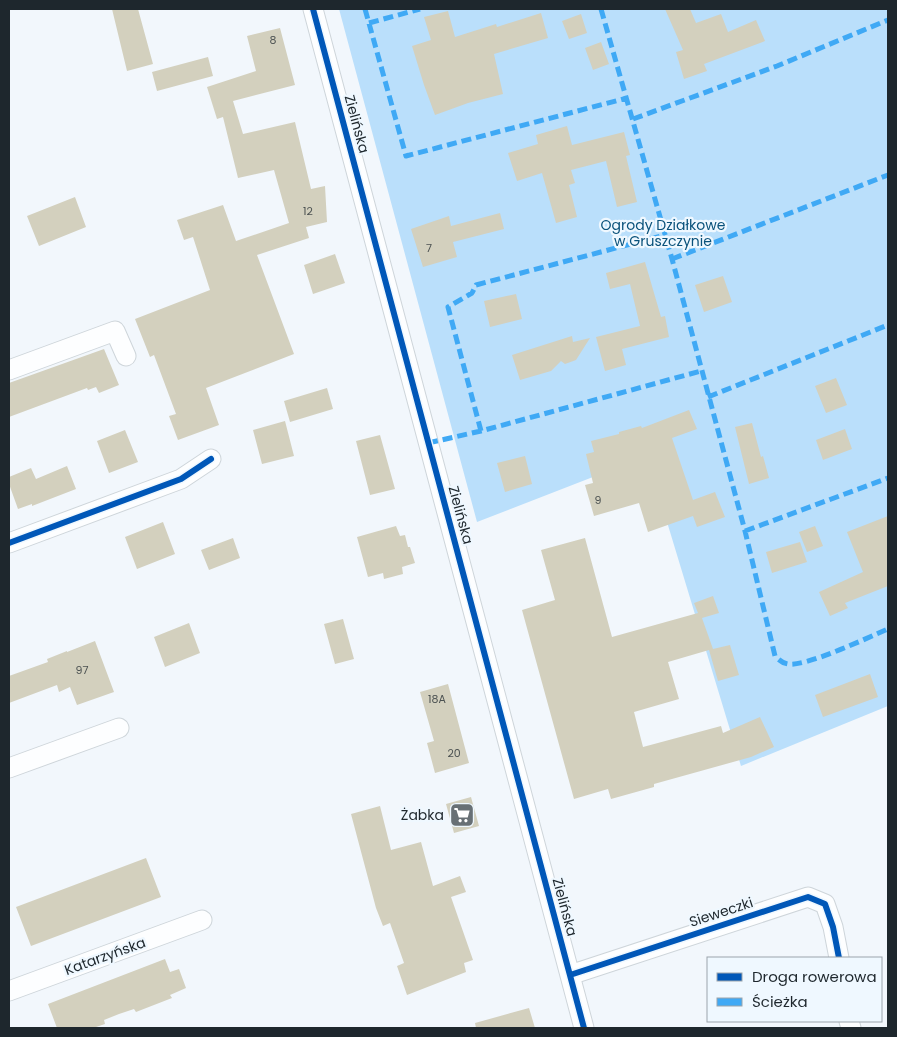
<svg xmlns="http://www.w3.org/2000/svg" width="897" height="1037" font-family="Poppins,sans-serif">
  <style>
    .green { fill: #badffb }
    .building { fill: #d3d0be }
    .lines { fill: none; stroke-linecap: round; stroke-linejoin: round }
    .street-casing { stroke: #ced5da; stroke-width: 21 }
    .street { stroke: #fdfeff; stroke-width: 19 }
    .quiet { stroke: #3fa9f5; stroke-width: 5; stroke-dasharray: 10 5; stroke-linecap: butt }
    .cycleway-casing { stroke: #eff8ff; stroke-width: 9 }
    .cycleway { stroke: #0057b8; stroke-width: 6 }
    .labels { text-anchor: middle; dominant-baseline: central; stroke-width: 4.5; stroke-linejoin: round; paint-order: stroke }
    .number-label { font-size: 11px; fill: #4b5151 }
    .street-label { font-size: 14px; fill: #1e272d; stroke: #eff8ff }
    .park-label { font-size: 14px; fill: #0a527b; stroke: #eff8ff }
    .poi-label { font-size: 14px; fill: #1e272d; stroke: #eff8ff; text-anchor: end }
  </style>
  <rect width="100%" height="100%" fill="#f2f7fc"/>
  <path class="green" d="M 339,9 L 888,9 L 888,706 L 741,766 L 647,456 L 477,522 Z"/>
  <path class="building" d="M 112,9 L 138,9 L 153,64 L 127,71 Z
    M 665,9 L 690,9 L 696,23 L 721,14 L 728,32 L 756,20 L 765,41 L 704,64 L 707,71 L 684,79 L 676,52 L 683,50 Z
    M 448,11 L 455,37 L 496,24 L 497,27 L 541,13 L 548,38 L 494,54 L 503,94 L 468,103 L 435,115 L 424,85 L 412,46 L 431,40 L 424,17 Z
    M 581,14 L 587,33 L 569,39 L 562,21 Z
    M 280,28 L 295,85 L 233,101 L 243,134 L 295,122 L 311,189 L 325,186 L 327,222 L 306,227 L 309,238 L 257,255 L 294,354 L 206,388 L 219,425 L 178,440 L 169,416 L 176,414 L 154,355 L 150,357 L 135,319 L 210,290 L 193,237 L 184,240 L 177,220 L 223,205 L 236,241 L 289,223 L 274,170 L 238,178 L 223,117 L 217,119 L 207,87 L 256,71 L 247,36 Z
    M 601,42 L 609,64 L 593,70 L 585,48 Z
    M 208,57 L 213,76 L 157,91 L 152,72 Z
    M 567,126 L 572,145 L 624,132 L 630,155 L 626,156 L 637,202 L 617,207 L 606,161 L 571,170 L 575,183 L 569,185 L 577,217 L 556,223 L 542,173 L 517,181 L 508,153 L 538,144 L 536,135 Z
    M 75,197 L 86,227 L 39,246 L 27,216 Z
    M 500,213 L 504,229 L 453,242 L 457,257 L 423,267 L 411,229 L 449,216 L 451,226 Z
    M 335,254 L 345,283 L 313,294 L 304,265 Z
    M 645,262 L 661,317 L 665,316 L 669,337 L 622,349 L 626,365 L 605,371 L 596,337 L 640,326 L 630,284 L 610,289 L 606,273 Z
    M 723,276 L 732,302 L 704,312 L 695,285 Z
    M 516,294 L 522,319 L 490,327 L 484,301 Z
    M 572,336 L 573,342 L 590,338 L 576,360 L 565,364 L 561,361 L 551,371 L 520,380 L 512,355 Z
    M 104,349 L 119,385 L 99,393 L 96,387 L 88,390 L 87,388 L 9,417 L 9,383 Z
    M 836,378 L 847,405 L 826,413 L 815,386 Z
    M 327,388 L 333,409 L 290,422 L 284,401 Z
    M 689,410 L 697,429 L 672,438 L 693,500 L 715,492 L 725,517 L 697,527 L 693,516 L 648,532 L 639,503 L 594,516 L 585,485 L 593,483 L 586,454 L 594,452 L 591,441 L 619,434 L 619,432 L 641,426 L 642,428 Z
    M 285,421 L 294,456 L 262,464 L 253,430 Z
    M 752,423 L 761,457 L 763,456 L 769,478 L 749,484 L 735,427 Z
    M 845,429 L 852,449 L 823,460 L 816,440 Z
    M 125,430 L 138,462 L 109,473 L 97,441 Z
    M 380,435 L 395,489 L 370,495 L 356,441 Z
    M 525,456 L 532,484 L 505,492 L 497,463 Z
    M 67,466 L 76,489 L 32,506 L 32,504 L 18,509 L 9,484 L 9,477 L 31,468 L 36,479 Z
    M 888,516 L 888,586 L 845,603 L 848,608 L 830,616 L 819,592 L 863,572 L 847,532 Z
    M 163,522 L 175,554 L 137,569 L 125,537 Z
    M 396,526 L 400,536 L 405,535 L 408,547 L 410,547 L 415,563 L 402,567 L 403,574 L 384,579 L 383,573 L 368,577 L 357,537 Z
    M 815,526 L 823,546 L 807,552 L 799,532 Z
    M 233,538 L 240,558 L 209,570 L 201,550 Z
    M 585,538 L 612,637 L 698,613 L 694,603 L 713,596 L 719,613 L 702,618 L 713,649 L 730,645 L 739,675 L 718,681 L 709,650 L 668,662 L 679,699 L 634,712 L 643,747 L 721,726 L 723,733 L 760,717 L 774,747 L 751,757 L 654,784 L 654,787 L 611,799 L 608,789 L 574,799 L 522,610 L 555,600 L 541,550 Z
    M 800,542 L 807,562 L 772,573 L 766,552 Z
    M 343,619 L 354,659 L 335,664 L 324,624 Z
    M 189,623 L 200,653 L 165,667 L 154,637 Z
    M 95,641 L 114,692 L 77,705 L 70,687 L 59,692 L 57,685 L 9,703 L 9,676 L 48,662 L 47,659 L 67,651 L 67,652 Z
    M 870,674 L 878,697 L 823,717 L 815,695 Z
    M 448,684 L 469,763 L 435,773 L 427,743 L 434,741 L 420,692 Z
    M 471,797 L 479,826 L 454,833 L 446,804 Z
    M 380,806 L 391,850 L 421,842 L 433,886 L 460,876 L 466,892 L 451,897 L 473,960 L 464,963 L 466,972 L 407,995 L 397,966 L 404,963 L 390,923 L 383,926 L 376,908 L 351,814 Z
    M 146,858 L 161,897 L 31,946 L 16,907 Z
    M 165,959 L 170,972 L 179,969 L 186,988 L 170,995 L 172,998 L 136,1012 L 134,1009 L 119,1014 L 104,1020 L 105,1024 L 93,1028 L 57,1028 L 48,1004 Z
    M 529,1008 L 535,1028 L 476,1028 L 475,1023 Z"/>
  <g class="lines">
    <defs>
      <path id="street" d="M 313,9 L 584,1028
        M 9,370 L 115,331 L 126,356
        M 9,543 L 181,479 L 211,459
        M 9,768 L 119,728
        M 570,975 L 808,897 L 825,904 L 833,927 L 839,958
        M 9,991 L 202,920
        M 849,1021 L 851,1028"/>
    </defs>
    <use href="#street" class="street-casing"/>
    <use href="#street" class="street"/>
    <path class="quiet" d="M 365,9 L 406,156 L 627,98
      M 601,9 L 672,259 L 745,531 L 775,656 C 779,660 782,663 788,664 C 806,667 869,637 888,629
      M 369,23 L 420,9
      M 633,119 L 777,66 L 888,20
      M 672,259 L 888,175
      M 708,397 L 888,325
      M 481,431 L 448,307 L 472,293 L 476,285 L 665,235
      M 428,443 L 481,431 L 701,371
      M 745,531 L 888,478"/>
    <defs>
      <path id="cycleway" d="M 313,9 L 584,1028
        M 9,543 L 181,479 L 211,459
        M 570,975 L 808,897 L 825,904 L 833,927 L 839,958"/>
    </defs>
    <use href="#cycleway" class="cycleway-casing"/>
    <use href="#cycleway" class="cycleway"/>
  </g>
  <defs>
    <symbol id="supermarket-square" viewBox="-11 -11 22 22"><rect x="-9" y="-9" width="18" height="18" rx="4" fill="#687075" stroke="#eff8ff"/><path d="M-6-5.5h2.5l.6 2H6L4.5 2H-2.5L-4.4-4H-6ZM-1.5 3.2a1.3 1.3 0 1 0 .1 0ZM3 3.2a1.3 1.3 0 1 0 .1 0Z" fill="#fff"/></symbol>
  </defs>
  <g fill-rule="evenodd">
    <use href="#supermarket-square" x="448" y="801" width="28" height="28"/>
  </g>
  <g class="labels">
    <g class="number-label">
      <text x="273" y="40">8</text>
      <text x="308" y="211">12</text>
      <text x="429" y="248">7</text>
      <text x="598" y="500">9</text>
      <text x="82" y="670">97</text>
      <text x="437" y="699">18A</text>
      <text x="454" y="753">20</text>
    </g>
    <g class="street-label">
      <text transform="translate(357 124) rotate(75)">Zielińska</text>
      <text transform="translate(461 515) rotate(75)">Zielińska</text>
      <text transform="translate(565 907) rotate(75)">Zielińska</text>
      <text transform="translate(721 912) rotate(-18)">Sieweczki</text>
      <text transform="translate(105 956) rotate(-20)">Katarzyńska</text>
    </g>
    <g class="park-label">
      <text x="663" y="225">Ogrody Działkowe<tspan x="663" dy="16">w Gruszczynie</tspan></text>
    </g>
    <g class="poi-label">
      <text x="444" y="815">Żabka</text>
    </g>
  </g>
  <rect width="897" height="1037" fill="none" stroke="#1e272d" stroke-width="20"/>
  <rect x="707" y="957" width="175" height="65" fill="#eff8ff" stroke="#9ba4ab"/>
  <rect x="717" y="973" width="25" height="8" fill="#0057b8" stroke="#9ba4ab"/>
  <text x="752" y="982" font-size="15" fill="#1e272d">Droga rowerowa</text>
  <rect x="717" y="998" width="25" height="8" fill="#3fa9f5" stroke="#9ba4ab"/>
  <text x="752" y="1007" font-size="15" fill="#1e272d">Ścieżka</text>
</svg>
